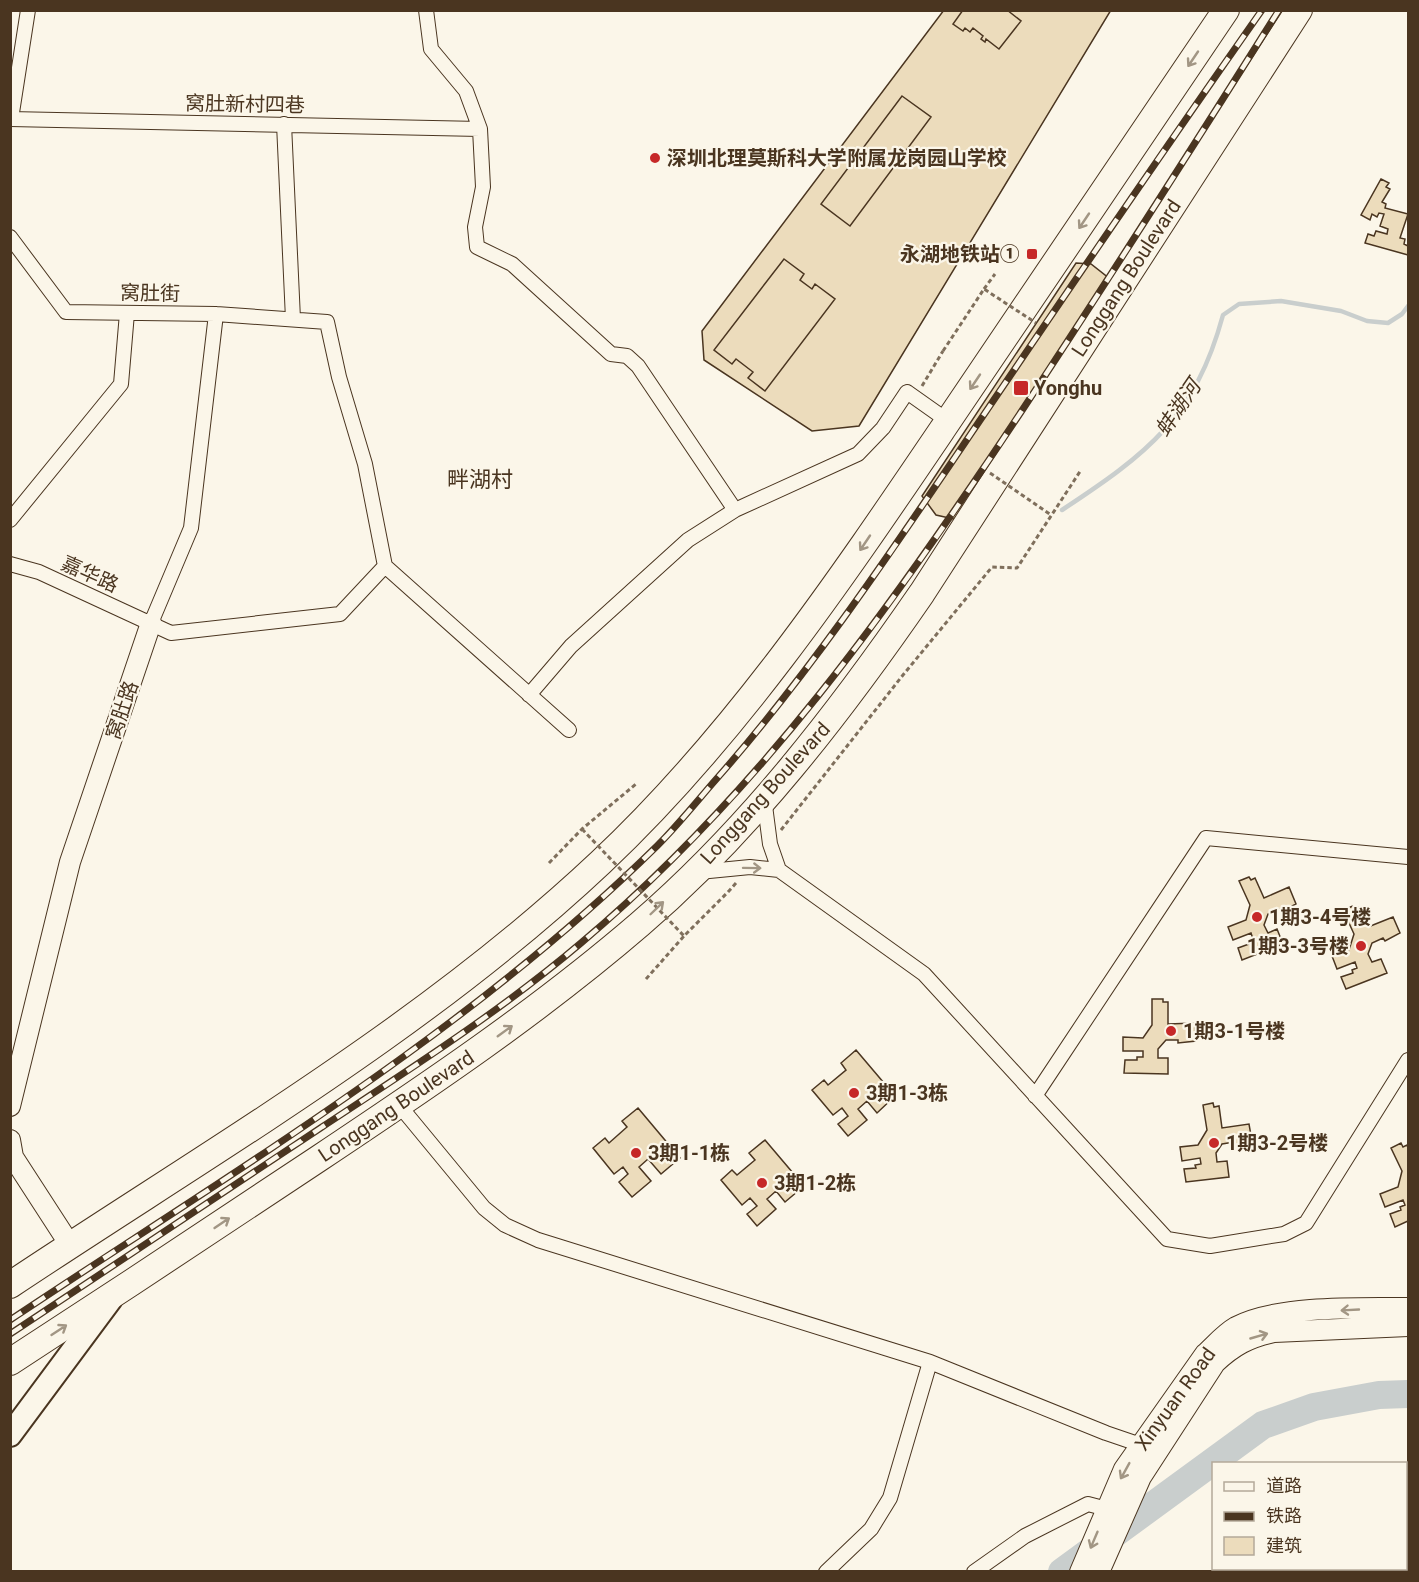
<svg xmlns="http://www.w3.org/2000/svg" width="1419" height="1582" font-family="Roboto,'Noto Sans SC',sans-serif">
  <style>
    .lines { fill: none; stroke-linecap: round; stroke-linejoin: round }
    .stream { stroke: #c9cecd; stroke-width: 4.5 }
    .river { stroke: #c9cecd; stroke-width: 28 }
    .building { fill: #ecdcbc; stroke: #4a3520; stroke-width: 1.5 }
    .street-casing { stroke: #4a3520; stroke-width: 16 }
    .secondary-casing { stroke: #4a3520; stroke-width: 22 }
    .primary-casing { stroke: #4a3520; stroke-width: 26 }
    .highway-casing { stroke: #4a3520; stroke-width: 28 }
    .path { stroke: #7f6f5c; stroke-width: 3; stroke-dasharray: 4.5 3; stroke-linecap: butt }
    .street { stroke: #fbf6e9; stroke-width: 14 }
    .secondary { stroke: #fbf6e9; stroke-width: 20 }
    .primary { stroke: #fbf6e9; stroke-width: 22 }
    .highway { stroke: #fbf6e9; stroke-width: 26 }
    .rail-casing { stroke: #4a3520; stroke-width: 7 }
    .rail { stroke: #fbf6e9; stroke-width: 4.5; stroke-dasharray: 14; stroke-linecap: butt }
    .path-bridge { stroke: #7f6f5c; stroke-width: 3; stroke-dasharray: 4.5 3; stroke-linecap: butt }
    .fence { stroke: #4a3520; stroke-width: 1.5; stroke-dasharray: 8 3; stroke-linecap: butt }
    .oneway { stroke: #a29684 }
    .poi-dot { fill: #c62828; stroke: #fbf6e9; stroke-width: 2 }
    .labels { text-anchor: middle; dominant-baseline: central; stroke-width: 4.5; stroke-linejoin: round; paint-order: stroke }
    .street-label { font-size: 20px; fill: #4a3520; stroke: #fbf6e9 }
    .poi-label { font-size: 20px; font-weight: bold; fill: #4a3520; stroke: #fbf6e9; text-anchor: start }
    .water-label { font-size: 21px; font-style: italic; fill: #4a3520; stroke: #fbf6e9 }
    .quarter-label { font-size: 22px; fill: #4a3520; stroke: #fbf6e9 }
  </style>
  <rect width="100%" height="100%" fill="#fbf6e9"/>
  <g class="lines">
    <path class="stream" d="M 1062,510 C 1147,454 1195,418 1223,315 L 1239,304 L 1281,301 L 1341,311 L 1367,321 L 1388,323 L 1402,314 L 1408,306"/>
    <path class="river" d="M 1062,1572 L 1263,1425 L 1314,1407 L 1379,1395 L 1408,1394"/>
  </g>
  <path class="building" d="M 944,10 L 1111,10 L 859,426 L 812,431 L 704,360 L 702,331 Z
    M 963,10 L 1007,10 L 1021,21 L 999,49 L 986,39 L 985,42 L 981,39 L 983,36 L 973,28 L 970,32 L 965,28 L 963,31 L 953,24 Z
    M 902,96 L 931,117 L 850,226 L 821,204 Z
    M 1381,179 L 1389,183 L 1386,187 L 1390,189 L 1382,202 L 1386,204 L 1385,208 L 1408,214 L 1400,238 L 1405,239 L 1404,244 L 1408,246 L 1408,255 L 1365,243 L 1368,234 L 1374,236 L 1376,231 L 1387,234 L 1388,229 L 1380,226 L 1384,214 L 1379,213 L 1377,217 L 1372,214 L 1370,220 L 1361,215 Z
    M 784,259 L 804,274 L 800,280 L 812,289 L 815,284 L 835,299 L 765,391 L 748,378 L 753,372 L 736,359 L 732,364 L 714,350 Z
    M 1076,263 L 1091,264 L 1110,279 L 958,520 L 936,515 L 922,496 Z
    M 1249,877 L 1251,880 L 1255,878 L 1264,898 L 1289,887 L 1296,904 L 1281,912 L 1280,909 L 1268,914 L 1264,925 L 1268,933 L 1277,929 L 1283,944 L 1242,960 L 1238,948 L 1249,944 L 1248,941 L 1253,939 L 1251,933 L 1233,940 L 1228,927 L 1246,920 L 1250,905 L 1239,881 Z
    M 1353,906 L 1355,909 L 1359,907 L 1368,927 L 1393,917 L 1400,933 L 1385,941 L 1383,938 L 1372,943 L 1368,954 L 1372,962 L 1381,959 L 1387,973 L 1346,989 L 1341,977 L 1353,973 L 1352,970 L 1357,968 L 1355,962 L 1337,969 L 1332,956 L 1349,950 L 1354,934 L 1343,910 Z
    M 1152,999 L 1163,999 L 1163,1002 L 1168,1002 L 1168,1024 L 1195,1023 L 1196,1041 L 1178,1043 L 1178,1040 L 1166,1040 L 1158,1049 L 1158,1058 L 1168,1058 L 1168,1074 L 1124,1073 L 1125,1060 L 1137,1060 L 1137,1057 L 1143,1057 L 1143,1051 L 1123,1051 L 1123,1037 L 1143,1038 L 1152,1025 Z
    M 856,1050 L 895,1096 L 877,1113 L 867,1101 L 858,1109 L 867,1120 L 848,1136 L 838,1124 L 848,1116 L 842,1108 L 833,1115 L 812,1090 L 824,1080 L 828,1085 L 846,1070 L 841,1063 Z
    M 1213,1103 L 1214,1107 L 1219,1106 L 1222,1128 L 1249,1124 L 1252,1141 L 1235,1146 L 1234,1142 L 1222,1144 L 1216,1153 L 1217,1162 L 1227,1161 L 1229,1177 L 1186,1182 L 1184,1169 L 1196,1168 L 1195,1165 L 1201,1164 L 1200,1158 L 1182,1161 L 1180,1147 L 1198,1145 L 1207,1130 L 1203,1105 Z
    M 638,1108 L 680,1158 L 661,1174 L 648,1159 L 639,1167 L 651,1181 L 632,1197 L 619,1182 L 628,1174 L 623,1167 L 614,1174 L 593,1148 L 605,1138 L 609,1143 L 627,1127 L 622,1121 Z
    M 765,1140 L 804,1186 L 785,1202 L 776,1191 L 767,1199 L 776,1209 L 757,1226 L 747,1214 L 757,1206 L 750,1198 L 742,1205 L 721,1180 L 732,1170 L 737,1175 L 755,1160 L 749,1153 Z
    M 1401,1143 L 1403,1147 L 1407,1145 L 1408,1148 L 1408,1221 L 1395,1227 L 1390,1214 L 1401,1210 L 1400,1207 L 1405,1205 L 1403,1200 L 1385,1207 L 1380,1194 L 1398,1187 L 1402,1171 L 1391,1148 Z"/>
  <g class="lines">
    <defs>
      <path id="street" d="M 426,10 L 431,49 L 466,91 L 480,129 L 483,187 L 475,227 L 477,247 L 512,264 L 611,354 L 627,356 L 638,366 L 735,510
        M 10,119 L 480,129
        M 11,119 L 28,10
        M 284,124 L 293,319
        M 10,237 L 66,312 L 216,314 L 327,322 L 339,377 L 365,464 L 385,566 L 569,730
        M 10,520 L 121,384 L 127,313
        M 10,564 L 39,572 L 171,633 L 340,614 L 385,566
        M 151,623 L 191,528 L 216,314
        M 529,695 L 571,646 L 688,540 L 735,510 L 858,454 L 883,428 L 907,392 L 948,421
        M 779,870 L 924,974 L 1167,1239 L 1210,1246 L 1284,1234 L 1306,1223 L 1408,1060
        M 699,872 L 750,867 L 779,870 L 770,844 L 764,798
        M 1035,1096 L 1206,838 L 1408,857
        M 399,1105 L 484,1208 L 505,1225 L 538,1240 L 930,1362 L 1106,1433 L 1147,1447
        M 826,1572 L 871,1529 L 890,1498 L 930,1362
        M 974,1572 L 1025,1536 L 1088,1504 L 1107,1509"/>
      <path id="secondary" d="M 10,1106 L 70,862 L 151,623
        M 10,1140 L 13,1157 L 70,1245
        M 1080,1572 L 1124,1469 L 1205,1354 C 1215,1345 1224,1334 1236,1327 C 1277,1305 1362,1308 1408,1308
        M 1099,1572 L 1141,1477 L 1215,1363 C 1233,1346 1249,1337 1274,1332 L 1408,1326"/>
      <path id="primary" d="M 10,1435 L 111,1299"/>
      <path id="highway" d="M 10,1285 C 211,1151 425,1028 601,862 C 735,736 841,579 944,427 C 1038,288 1132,149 1226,10
        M 10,1362 C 113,1295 216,1227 318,1159 C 429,1085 539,1011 640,924 C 750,829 840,712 922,593 L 1299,10"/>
    </defs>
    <use href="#street" class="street-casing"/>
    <use href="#secondary" class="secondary-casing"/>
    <use href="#primary" class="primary-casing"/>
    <use href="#highway" class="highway-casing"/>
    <path class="path" d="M 984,289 L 995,274
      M 922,386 L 943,351
      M 781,830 L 903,675 L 992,567 L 1017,568 L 1081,470
      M 549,863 L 582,829 L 636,784
      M 728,892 L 736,883
      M 646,979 L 684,936"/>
    <use href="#street" class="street"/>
    <use href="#secondary" class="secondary"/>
    <use href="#primary" class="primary"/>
    <use href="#highway" class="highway"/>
    <defs>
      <path id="rail" d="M 10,1320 C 232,1172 466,1034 657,846 C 676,827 694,805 712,784 C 806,678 885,561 964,444 C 1062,299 1161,154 1262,10
        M 10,1334 C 114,1265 218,1196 322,1127 C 410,1069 501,1011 581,943 C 760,792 893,605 1021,412 C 1109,279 1194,145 1279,10"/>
    </defs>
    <use href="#rail" class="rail-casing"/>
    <use href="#rail" class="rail"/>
    <path class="path-bridge" d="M 943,351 L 984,289 L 1036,323
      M 990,473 L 1051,515
      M 582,829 L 684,936 L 728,892"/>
    <path class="fence" d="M 1406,1495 L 1408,1494
      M 1280,1568 L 1281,1572"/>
  </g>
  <defs><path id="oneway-shaft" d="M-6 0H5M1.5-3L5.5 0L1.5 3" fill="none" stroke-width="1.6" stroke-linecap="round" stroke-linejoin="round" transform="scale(1.5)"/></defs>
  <g class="oneway">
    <use href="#oneway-shaft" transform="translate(1193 59) rotate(124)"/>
    <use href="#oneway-shaft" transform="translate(1084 221) rotate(124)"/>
    <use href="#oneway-shaft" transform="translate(975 382) rotate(124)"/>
    <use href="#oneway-shaft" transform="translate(865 543) rotate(124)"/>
    <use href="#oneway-shaft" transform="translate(752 868) rotate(1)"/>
    <use href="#oneway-shaft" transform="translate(657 908) rotate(-44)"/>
    <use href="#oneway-shaft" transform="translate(505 1031) rotate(-36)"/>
    <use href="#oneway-shaft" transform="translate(222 1223) rotate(-34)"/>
    <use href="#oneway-shaft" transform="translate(1350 1310) rotate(177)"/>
    <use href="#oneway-shaft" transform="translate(59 1330) rotate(-33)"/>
    <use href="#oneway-shaft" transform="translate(1259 1336) rotate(-16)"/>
    <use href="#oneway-shaft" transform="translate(1125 1471) rotate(119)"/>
    <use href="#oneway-shaft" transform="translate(1094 1540) rotate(113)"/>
  </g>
  <g class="poi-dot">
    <circle cx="655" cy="158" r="6"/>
    <rect x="1026" y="248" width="12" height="12" rx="3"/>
    <rect x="1013" y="380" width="16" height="16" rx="3"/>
    <circle cx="1257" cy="917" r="6"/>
    <circle cx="1361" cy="946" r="6"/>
    <circle cx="1171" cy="1031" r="6"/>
    <circle cx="854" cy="1093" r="6"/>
    <circle cx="1214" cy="1143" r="6"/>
    <circle cx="636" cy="1153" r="6"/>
    <circle cx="762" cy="1183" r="6"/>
  </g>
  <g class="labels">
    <g class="street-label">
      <text transform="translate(245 104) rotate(1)">窝肚新村四巷</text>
      <text transform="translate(1126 278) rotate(-57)">Longgang Boulevard</text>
      <text transform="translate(150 293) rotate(1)">窝肚街</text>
      <text transform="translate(90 574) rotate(24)">嘉华路</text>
      <text transform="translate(122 710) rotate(-71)">窝肚路</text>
      <text transform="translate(765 793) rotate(-48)">Longgang Boulevard</text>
      <text transform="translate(396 1106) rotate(-34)">Longgang Boulevard</text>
      <text transform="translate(1175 1399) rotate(-54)">Xinyuan Road</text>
    </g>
    <g class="poi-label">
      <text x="667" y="158">深圳北理莫斯科大学附属龙岗园山学校</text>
      <text x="1020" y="254" text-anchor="end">永湖地铁站①</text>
      <text x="1034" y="388">Yonghu</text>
      <text x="1269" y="917">1期3-4号楼</text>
      <text x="1349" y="946" text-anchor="end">1期3-3号楼</text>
      <text x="1183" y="1031">1期3-1号楼</text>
      <text x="866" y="1093">3期1-3栋</text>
      <text x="1226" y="1143">1期3-2号楼</text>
      <text x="648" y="1153">3期1-1栋</text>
      <text x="774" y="1183">3期1-2栋</text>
    </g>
    <g class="water-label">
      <text transform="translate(1178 408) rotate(-56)">蚌湖河</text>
    </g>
    <g class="quarter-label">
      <text x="480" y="479">畔湖村</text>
    </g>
  </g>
  <rect width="1419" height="1582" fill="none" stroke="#4a3520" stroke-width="24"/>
  <rect x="1212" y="1462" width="195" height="108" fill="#fbf6e9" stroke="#b4a999" stroke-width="1.5"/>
  <rect x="1224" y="1482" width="30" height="9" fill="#fbf6e9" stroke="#b4a999" stroke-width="1.5"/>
  <text x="1266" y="1492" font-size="18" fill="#4a3520">道路</text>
  <rect x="1224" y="1512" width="30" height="9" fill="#4a3520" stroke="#b4a999" stroke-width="1.5"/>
  <text x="1266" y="1522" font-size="18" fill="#4a3520">铁路</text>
  <rect x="1224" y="1537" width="30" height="18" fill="#ecdcbc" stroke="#b4a999" stroke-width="1.5"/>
  <text x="1266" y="1552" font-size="18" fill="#4a3520">建筑</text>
</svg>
